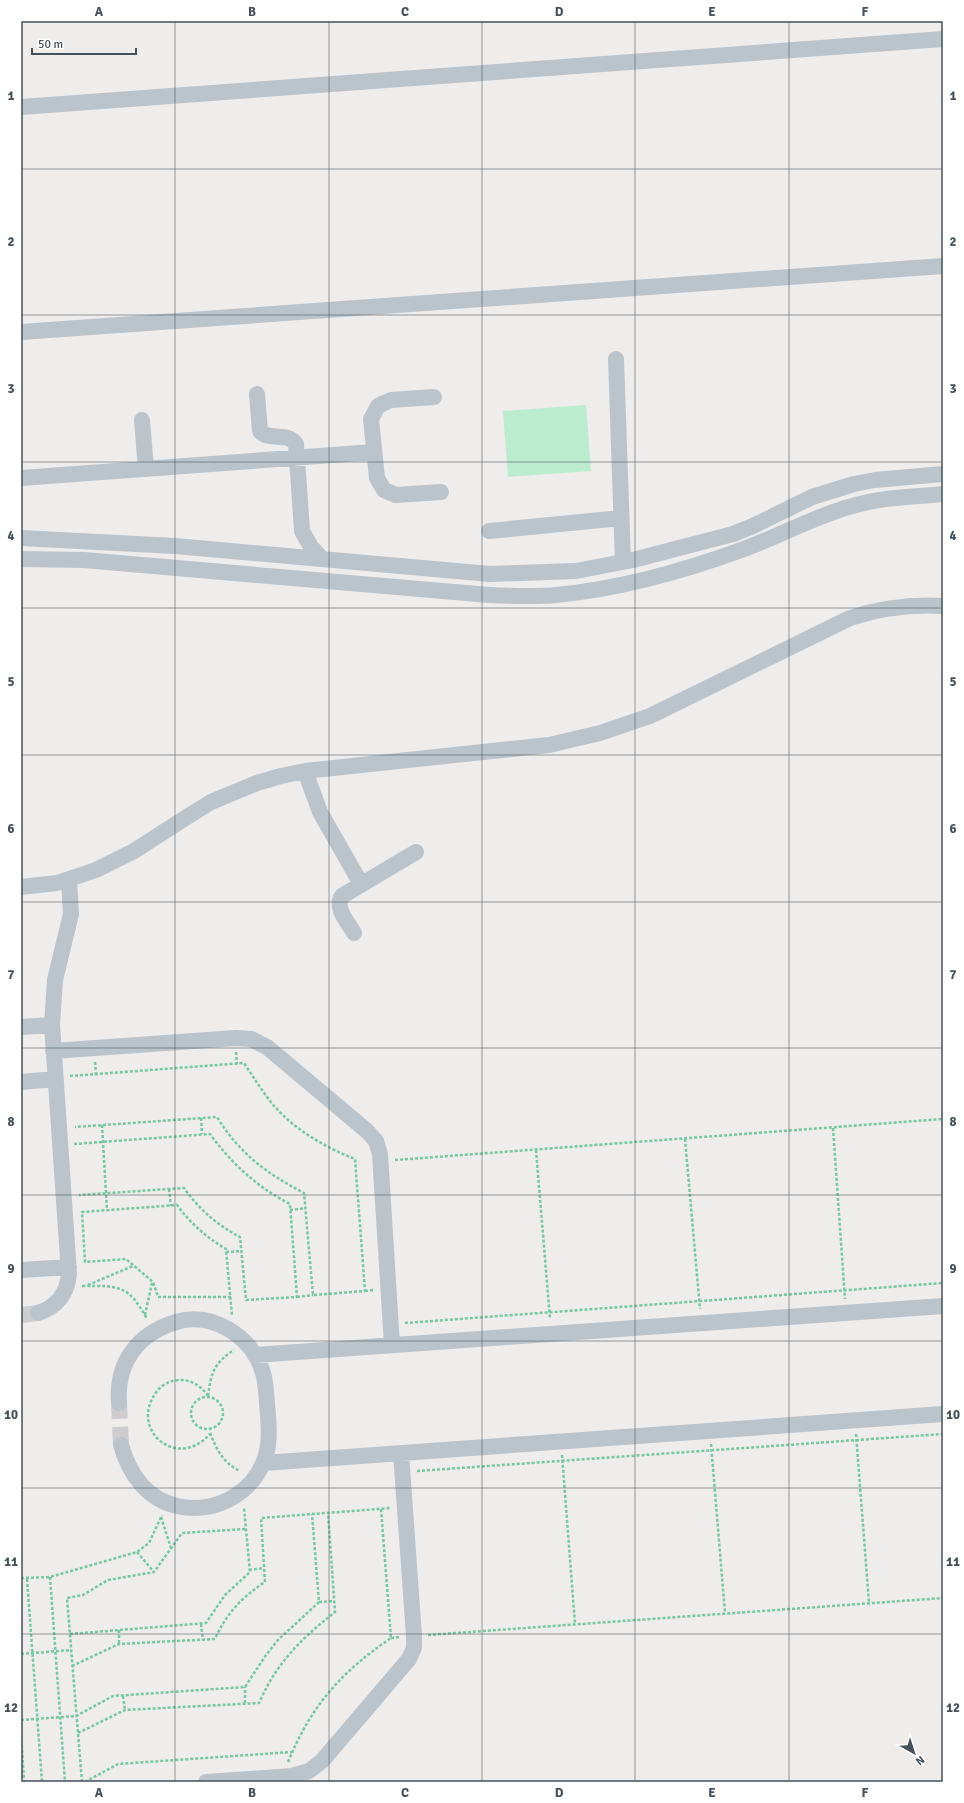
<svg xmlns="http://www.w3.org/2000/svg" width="964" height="1803" font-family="Signika,sans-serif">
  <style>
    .green { fill: #bbecce }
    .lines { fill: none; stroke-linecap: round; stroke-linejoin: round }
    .minor-tunnel { stroke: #cdcdcf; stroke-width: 16; stroke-dasharray: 16 8; stroke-linecap: butt }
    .path { stroke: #75c89f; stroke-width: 2.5; stroke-dasharray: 3 2; stroke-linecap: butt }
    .minor { stroke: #bbc4cb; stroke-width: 16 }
    .grid { fill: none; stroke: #455059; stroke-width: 1; stroke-opacity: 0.55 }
    .neatline { fill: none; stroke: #455059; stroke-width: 1.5 }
    .grid-label { font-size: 13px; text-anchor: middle; font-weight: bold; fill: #455059 }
  </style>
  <rect width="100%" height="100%" fill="#efecec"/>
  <path class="green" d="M 586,405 L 591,471 L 508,477 L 503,411 Z"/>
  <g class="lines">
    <path class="minor-tunnel" d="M 21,1315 L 38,1313
      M 119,1403 L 121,1445"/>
    <path class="path" d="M 236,1052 L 237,1064
      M 95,1062 L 96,1074
      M 70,1076 L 244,1063 C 252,1075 259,1086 267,1097 C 288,1126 322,1146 355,1159 L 365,1291 L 313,1295 L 304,1193 C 266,1173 240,1154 217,1117 L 75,1127
      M 201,1118 L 202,1134
      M 102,1125 L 107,1210
      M 833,1128 L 845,1299
      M 685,1139 L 700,1309
      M 74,1144 L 210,1134 C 232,1164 257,1187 290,1204 L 297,1297 L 246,1300 L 240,1237 C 217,1225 199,1209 184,1188 L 79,1195
      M 536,1150 L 550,1319
      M 395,1160 L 943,1119
      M 169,1189 L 171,1206
      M 290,1210 L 306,1208
      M 226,1252 L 241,1251
      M 88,1285 L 133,1266
      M 82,1286 C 119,1286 128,1284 147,1319
      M 365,1291 L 374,1290
      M 231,1297 L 158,1297 L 153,1282 L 126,1259 L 85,1262 L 82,1212 L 177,1205 C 191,1224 206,1237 226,1249 L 232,1316
      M 297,1297 L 313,1295
      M 145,1315 L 152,1283
      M 405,1323 L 943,1283
      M 208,1396 C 201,1386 191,1379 178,1380 C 168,1381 160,1386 155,1394 C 130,1430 177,1471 210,1434
      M 208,1396 C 211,1373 214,1363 234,1350
      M191 1413a16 16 0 1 1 32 0a16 16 0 1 1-32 0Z
      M 210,1433 C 217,1450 223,1463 240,1471
      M 856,1434 L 869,1603
      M 711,1444 L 725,1613
      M 562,1455 L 575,1624
      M 417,1471 L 943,1434
      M 161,1517 L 171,1548
      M 137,1552 L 154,1572
      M 249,1570 L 264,1568
      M 50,1577 L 65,1782
      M 21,1578 L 50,1577 L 137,1552 L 149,1543 L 162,1515
      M 27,1579 L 42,1782
      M 319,1602 L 334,1601
      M 201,1624 L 203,1640
      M 119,1630 L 119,1644
      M 70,1634 L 206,1623 L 225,1595 L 250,1572 L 244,1508
      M 428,1635 L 943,1598
      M 391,1638 L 400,1637
      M 21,1654 L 71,1650
      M 72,1666 L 119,1644 L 215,1639 C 226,1614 242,1597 265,1582 L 261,1518 L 391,1508
      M 123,1696 L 125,1710
      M 245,1703 L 245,1687
      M 21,1720 L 76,1716 L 113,1696 L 245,1687 L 266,1655 L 278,1640 L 319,1602 L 312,1514
      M 21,1730 L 24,1782
      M 78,1733 L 125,1710 L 259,1703 C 277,1662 301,1639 335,1612 L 328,1513
      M 288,1762 C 311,1706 341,1672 391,1638 L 381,1509
      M 82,1782 L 67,1598 L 83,1595 L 108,1580 L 154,1572 L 182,1533 L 246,1529
      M 85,1782 L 118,1764 L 292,1752"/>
    <path class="minor" d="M 21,107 L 943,39
      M 21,332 L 943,266
      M 616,359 L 623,562
      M 257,394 L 260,431 C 270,442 287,431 296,444 L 302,531 L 311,547 L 322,559
      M 434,397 L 391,400 L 384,403 L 378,406 L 371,419 L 377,478 L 384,490 L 396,495 L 441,492
      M 142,420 L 146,469
      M 21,478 L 374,452
      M 489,531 L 621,518
      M 21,538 L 175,546 L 490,574 L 576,571 L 633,560 L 733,534 L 753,526 L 812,497 L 854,484 L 875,480 L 943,474
      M 21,559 L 84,560 L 489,595 C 512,596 534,597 556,595 C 619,589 684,571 744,549 C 782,535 817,515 856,505 C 884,497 914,497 943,494
      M 305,771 L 320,812 L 361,884
      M 21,887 L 57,883 L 96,870 L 134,851 L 190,815 L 211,802 L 257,783 L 281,776 L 305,771 L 549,745 L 600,733 L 650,716 L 850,618 C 881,608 911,604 943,606
      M 354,933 C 348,922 334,908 342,896 L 416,852
      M 21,1027 L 52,1025
      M 53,1051 L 236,1038 L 251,1039 L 267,1047 L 367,1131 L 376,1141 L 380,1154 L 392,1345
      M 21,1082 L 55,1079
      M 21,1270 L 69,1267
      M 38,1313 C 57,1307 67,1294 69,1274 L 52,1025 L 55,980 L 71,914 L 69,880
      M 255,1355 L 943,1306
      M 119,1403 C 116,1363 137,1334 176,1322 C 212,1311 251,1336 262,1370 C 266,1380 266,1393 267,1403 C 268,1417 270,1431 268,1445 C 262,1488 219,1516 177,1506 C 146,1499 129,1473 121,1445
      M 263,1463 L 943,1414
      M 206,1782 L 292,1776 L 309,1771 L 322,1761 L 409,1659 L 414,1648 L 414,1636 L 401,1453"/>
  </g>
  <path class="grid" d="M 175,21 L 175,1782M 329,21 L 329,1782M 482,21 L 482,1782M 635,21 L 635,1782M 789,21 L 789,1782M 21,169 L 943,169M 21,315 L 943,315M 21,462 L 943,462M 21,608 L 943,608M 21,755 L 943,755M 21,902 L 943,902M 21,1048 L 943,1048M 21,1195 L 943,1195M 21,1341 L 943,1341M 21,1488 L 943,1488M 21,1634 L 943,1634"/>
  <rect width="964" height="1803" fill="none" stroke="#ffffff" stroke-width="44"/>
  <g transform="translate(914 1753) rotate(141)" stroke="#ffffff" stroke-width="3" paint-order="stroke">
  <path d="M0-3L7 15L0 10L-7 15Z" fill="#455059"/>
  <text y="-6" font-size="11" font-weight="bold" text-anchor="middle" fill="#455059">N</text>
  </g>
  <path d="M32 48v6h104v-6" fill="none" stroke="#455059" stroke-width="2"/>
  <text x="38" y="48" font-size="12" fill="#455059" stroke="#ffffff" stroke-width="3" paint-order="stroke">50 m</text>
  <rect x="22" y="22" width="920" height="1759" class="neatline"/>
  <g class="grid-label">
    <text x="99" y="16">A</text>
    <text x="252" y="16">B</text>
    <text x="405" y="16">C</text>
    <text x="559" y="16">D</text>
    <text x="712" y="16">E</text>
    <text x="865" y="16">F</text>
    <text x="11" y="100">1</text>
    <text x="953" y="100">1</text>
    <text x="11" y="246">2</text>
    <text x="953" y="246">2</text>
    <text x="11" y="393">3</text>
    <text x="953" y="393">3</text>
    <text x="11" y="540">4</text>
    <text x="953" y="540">4</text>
    <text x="11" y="686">5</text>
    <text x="953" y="686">5</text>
    <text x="11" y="833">6</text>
    <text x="953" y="833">6</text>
    <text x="11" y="979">7</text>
    <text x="953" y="979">7</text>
    <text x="11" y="1126">8</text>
    <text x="953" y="1126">8</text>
    <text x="11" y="1273">9</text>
    <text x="953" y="1273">9</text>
    <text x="11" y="1419">10</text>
    <text x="953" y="1419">10</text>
    <text x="11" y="1566">11</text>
    <text x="953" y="1566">11</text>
    <text x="11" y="1712">12</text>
    <text x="953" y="1712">12</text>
    <text x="99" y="1797">A</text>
    <text x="252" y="1797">B</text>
    <text x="405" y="1797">C</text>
    <text x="559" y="1797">D</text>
    <text x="712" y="1797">E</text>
    <text x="865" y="1797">F</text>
  </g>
</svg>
